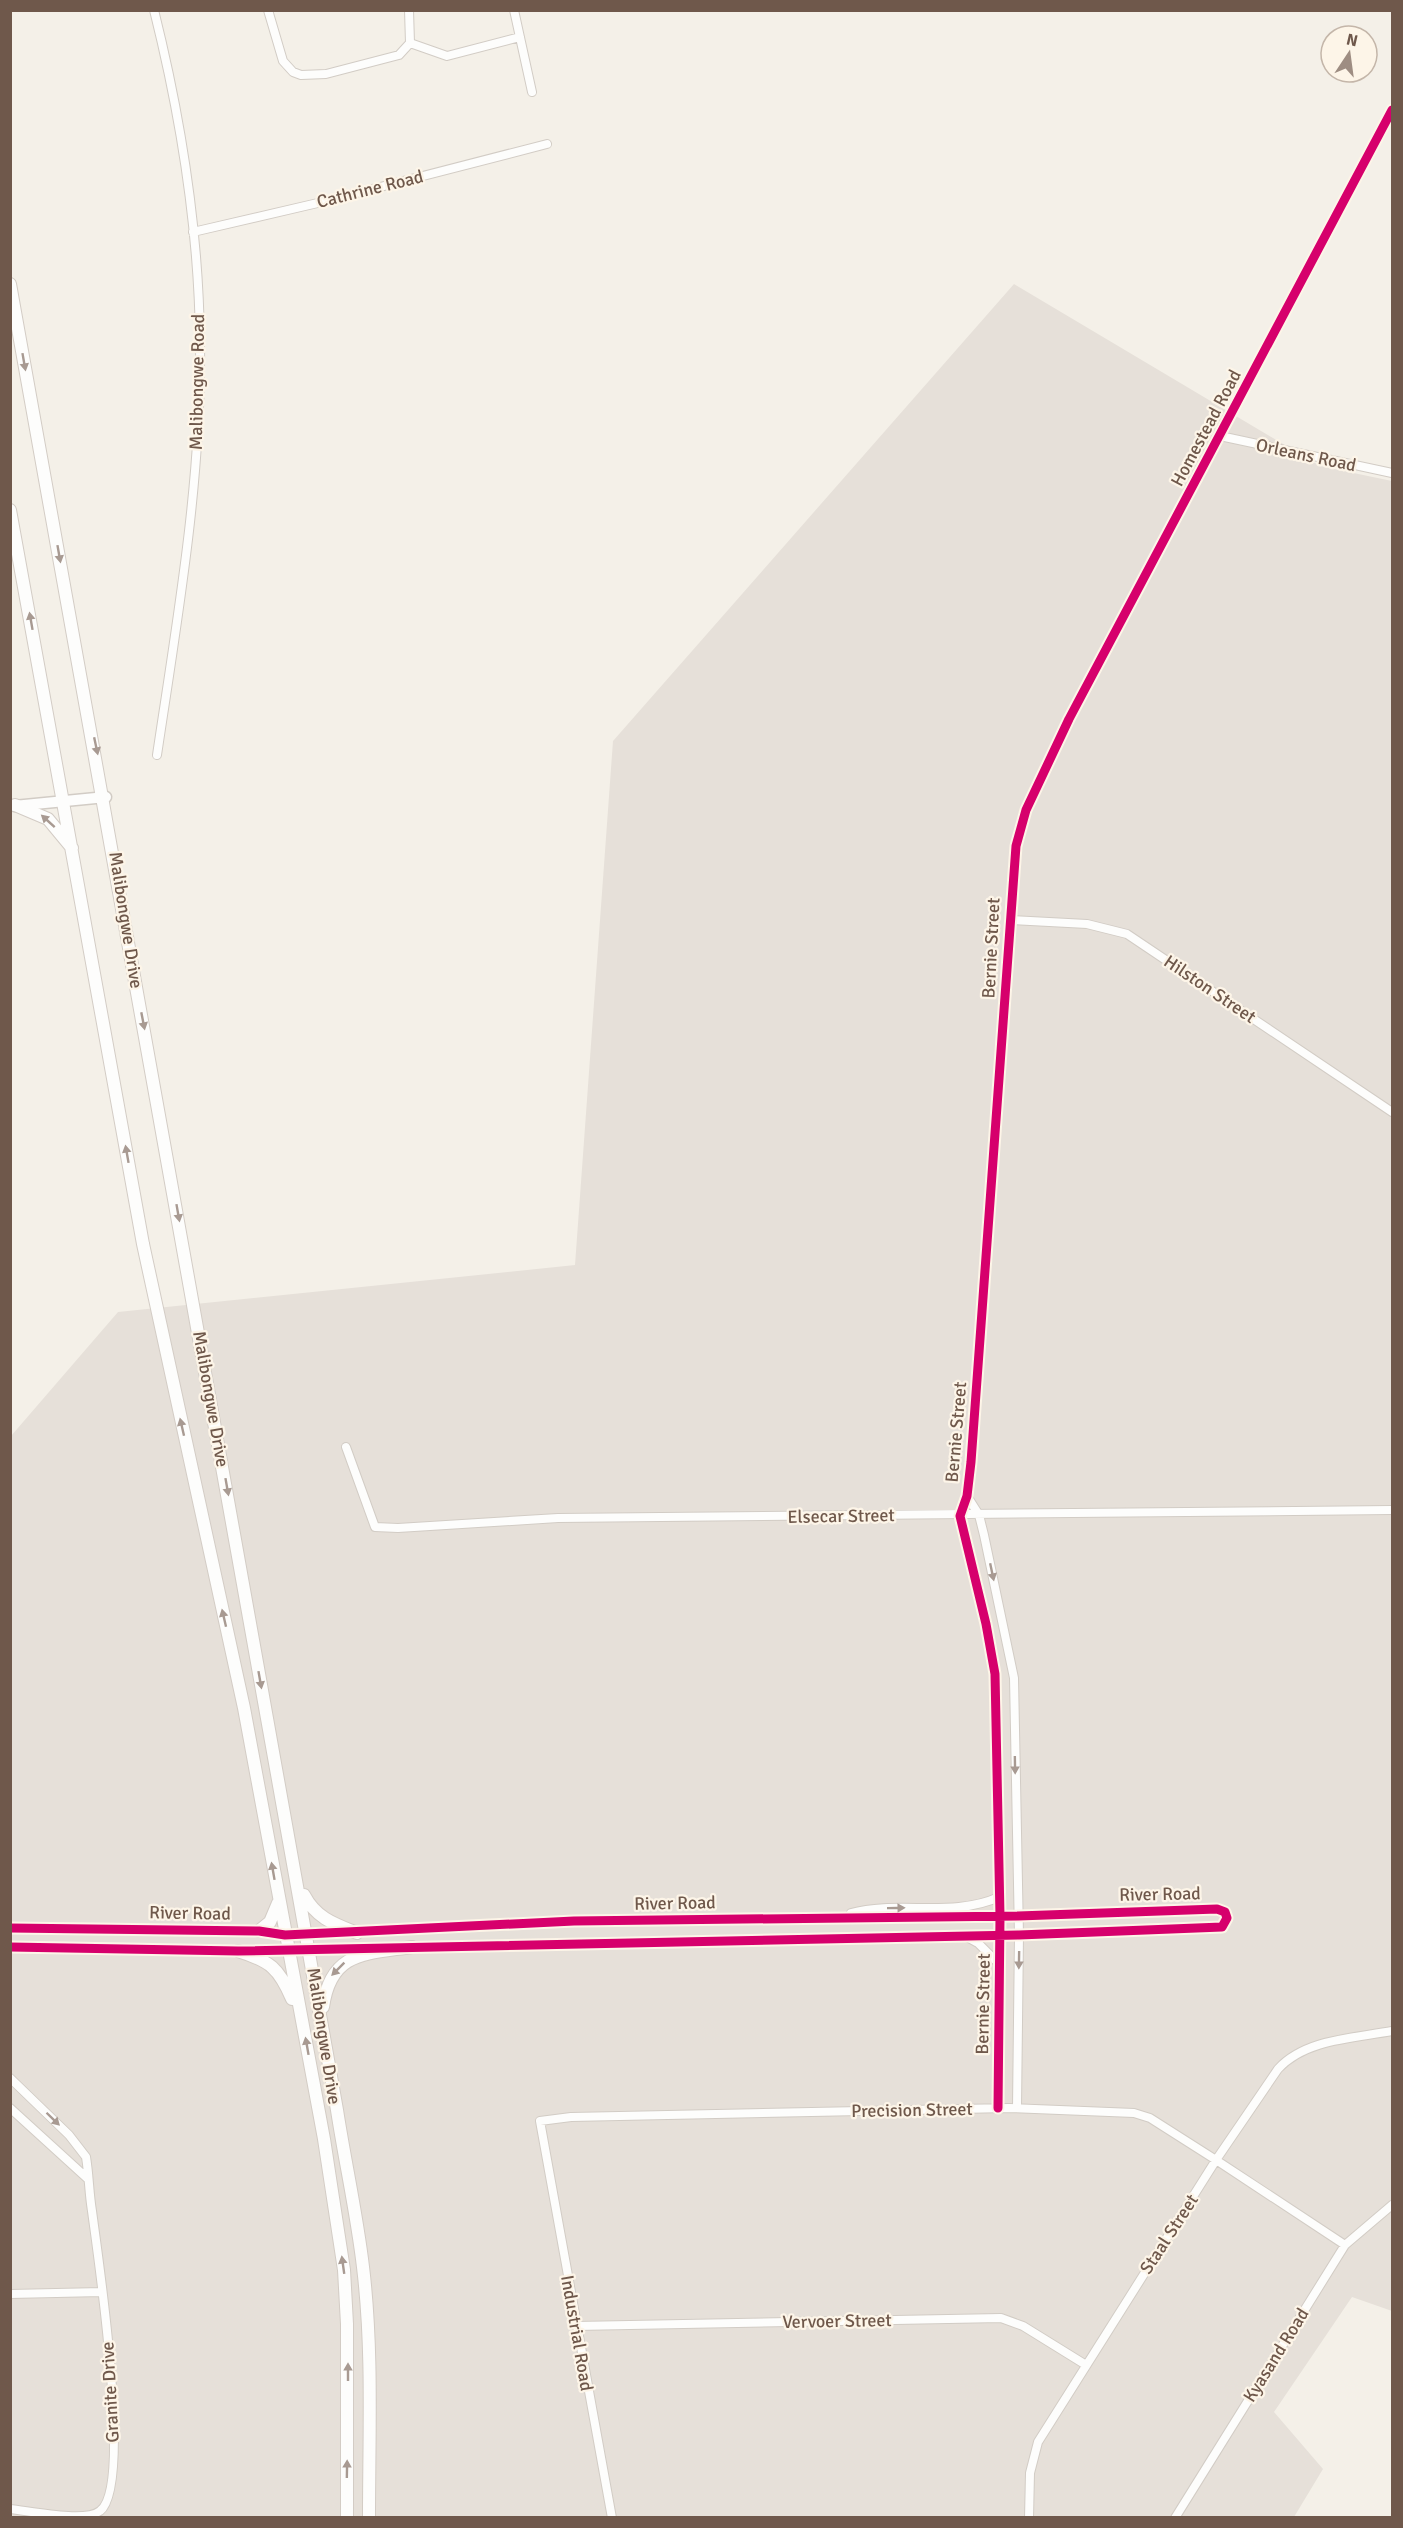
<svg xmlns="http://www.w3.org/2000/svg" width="1403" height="2528" font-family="Signika,sans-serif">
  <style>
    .industrial { fill: #e6e0d9 }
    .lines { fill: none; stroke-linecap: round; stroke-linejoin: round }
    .minor-casing { stroke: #d2ccc5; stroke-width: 10 }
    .tertiary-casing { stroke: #d2ccc5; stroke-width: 13 }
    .secondary-casing { stroke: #d3ccc5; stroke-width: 14 }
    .minor { stroke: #fdfdfc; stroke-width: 8 }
    .tertiary { stroke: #fdfdfc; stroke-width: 10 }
    .secondary { stroke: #fdfdfc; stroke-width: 12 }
    .cycleway-casing { stroke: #fdf5e8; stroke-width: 13 }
    .cycleway { stroke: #d6006c; stroke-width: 9 }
    .oneway { fill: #a89a92 }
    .labels { text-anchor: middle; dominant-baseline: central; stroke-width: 4.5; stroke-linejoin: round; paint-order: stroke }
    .street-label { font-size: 18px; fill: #6f584b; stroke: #fdf5e8 }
  </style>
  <rect width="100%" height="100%" fill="#f4f0e8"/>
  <path class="industrial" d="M 1014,284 L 1320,466 L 1392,481 L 1392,2311 L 1352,2297 L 1274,2412 L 1323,2469 L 1294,2517 L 11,2518 L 11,1436 L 118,1312 L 575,1265 L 613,741 Z"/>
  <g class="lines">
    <defs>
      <path id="minor" d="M 154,10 C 181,118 199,232 200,343 C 202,479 177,621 157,755
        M 268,10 L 283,61 L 293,72 L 301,75 L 326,74 L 399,55 L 410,43 L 409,10
        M 514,10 L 532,92
        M 410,43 L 447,56 L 520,37
        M 193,232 L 322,202 L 547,144
        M 1220,436 L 1392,473
        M 1009,920 L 1087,924 L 1127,934 L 1392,1112
        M 346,1447 L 375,1527 L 398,1528 L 558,1518 L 1392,1510
        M 967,1496 L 979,1515 L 984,1535 L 1014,1678 L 1019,1935 L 1017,2108
        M 851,1913 C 899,1900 953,1918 999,1897
        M 10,1928 L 259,1931 L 285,1935 L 574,1921 L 1018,1916 L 1217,1909 L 1225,1912 L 1227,1918 L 1222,1927 L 1019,1935 L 408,1947
        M 967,1937 L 978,1943 L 1000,1965
        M 10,1947 L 238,1951 L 380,1947
        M 10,2078 L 69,2135 L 86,2157 C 89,2175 89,2193 92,2211 C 98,2257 133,2486 100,2511 C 85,2523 30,2511 10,2509
        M 10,2108 L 88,2179
        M 998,2108 L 1000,1916 L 995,1674 L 986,1624 L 960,1516 L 967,1496 L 971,1462 L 1016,846 L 1026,810 L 1069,719 L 1392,110
        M 10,2294 L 102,2292
        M 576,2326 L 1001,2318 L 1023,2326 L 1086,2365
        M 612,2518 L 540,2121 L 571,2117 L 1009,2108 L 1134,2113 L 1150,2118 L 1216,2160 L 1345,2245
        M 1029,2518 L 1030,2473 L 1038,2442 L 1216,2160 L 1278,2069 C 1305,2039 1355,2038 1392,2031
        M 1175,2518 L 1345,2245 L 1392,2205"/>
      <path id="tertiary" d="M 14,806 L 106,797"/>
      <path id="secondary" d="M 10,284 C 95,735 175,1187 253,1640 C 280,1797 310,1953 337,2110 C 345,2162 357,2215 363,2267 C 373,2350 369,2435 369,2518
        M 10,510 L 143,1244 L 244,1708 L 324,2139 L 344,2270 L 347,2324 L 347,2518
        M 15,805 L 48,819 L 72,848
        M 304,1895 C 316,1918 334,1924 357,1933
        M 259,1931 L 270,1922 L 278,1903
        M 238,1951 C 270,1961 279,1968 292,1999
        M 323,2007 C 331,1951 365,1954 412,1947"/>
    </defs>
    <use href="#minor" class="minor-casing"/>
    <use href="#tertiary" class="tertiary-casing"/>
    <use href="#secondary" class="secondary-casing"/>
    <use href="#minor" class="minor"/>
    <use href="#tertiary" class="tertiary"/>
    <use href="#secondary" class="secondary"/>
    <defs>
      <path id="cycleway" d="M 10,1928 L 259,1931 L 285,1935 L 574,1921 L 1018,1916 L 1217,1909 L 1225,1912 L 1227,1918 L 1222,1927 L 1019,1935 L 238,1951 L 10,1947
        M 998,2108 L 1000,1916 L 995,1674 L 986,1624 L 960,1516 L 967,1496 L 971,1462 L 1016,846 L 1026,810 L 1069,719 L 1392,110"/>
    </defs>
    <use href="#cycleway" class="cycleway-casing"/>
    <use href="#cycleway" class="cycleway"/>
  </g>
  <defs><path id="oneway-solid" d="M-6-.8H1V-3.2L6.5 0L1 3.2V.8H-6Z" transform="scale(1.5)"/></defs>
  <g class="oneway">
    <use href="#oneway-solid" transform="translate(24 362) rotate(80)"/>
    <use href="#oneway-solid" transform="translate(59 554) rotate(80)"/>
    <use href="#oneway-solid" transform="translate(31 621) rotate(-100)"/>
    <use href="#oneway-solid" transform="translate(96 746) rotate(78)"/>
    <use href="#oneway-solid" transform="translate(48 821) rotate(-138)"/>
    <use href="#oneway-solid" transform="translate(143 1021) rotate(79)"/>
    <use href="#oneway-solid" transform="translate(127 1154) rotate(-100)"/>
    <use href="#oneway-solid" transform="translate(178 1213) rotate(80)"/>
    <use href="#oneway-solid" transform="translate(182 1427) rotate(-103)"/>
    <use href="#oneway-solid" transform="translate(227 1487) rotate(80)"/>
    <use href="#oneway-solid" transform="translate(992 1572) rotate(78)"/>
    <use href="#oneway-solid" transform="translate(224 1618) rotate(-103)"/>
    <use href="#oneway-solid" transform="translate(260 1680) rotate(80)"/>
    <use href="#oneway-solid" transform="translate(1015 1765) rotate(89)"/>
    <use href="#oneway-solid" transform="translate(273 1871) rotate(-100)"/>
    <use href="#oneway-solid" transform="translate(896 1908) rotate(-1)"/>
    <use href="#oneway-solid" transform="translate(1019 1960) rotate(91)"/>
    <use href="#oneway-solid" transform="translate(338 1969) rotate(135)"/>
    <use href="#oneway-solid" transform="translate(307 2046) rotate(-100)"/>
    <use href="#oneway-solid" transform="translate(53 2119) rotate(44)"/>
    <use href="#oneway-solid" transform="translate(343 2265) rotate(-98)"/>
    <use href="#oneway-solid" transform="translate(348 2372) rotate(-90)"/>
    <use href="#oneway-solid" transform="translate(347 2469) rotate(-89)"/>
  </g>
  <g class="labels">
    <g class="street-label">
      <text transform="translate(370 189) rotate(-14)">Cathrine Road</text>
      <text transform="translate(197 382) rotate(-89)">Malibongwe Road</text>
      <text transform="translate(1206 428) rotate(-62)">Homestead Road</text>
      <text transform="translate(1306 455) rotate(12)">Orleans Road</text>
      <text transform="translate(126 920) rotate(81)">Malibongwe Drive</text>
      <text transform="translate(991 948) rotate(-87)">Bernie Street</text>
      <text transform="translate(1210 989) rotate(34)">Hilston Street</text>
      <text transform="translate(211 1399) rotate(80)">Malibongwe Drive</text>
      <text transform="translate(956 1432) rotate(-85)">Bernie Street</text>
      <text transform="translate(841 1516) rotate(-1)">Elsecar Street</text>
      <text transform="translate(1160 1894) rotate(-1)">River Road</text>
      <text transform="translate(675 1903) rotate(-1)">River Road</text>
      <text transform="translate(190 1913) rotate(1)">River Road</text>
      <text transform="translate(983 2004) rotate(-89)">Bernie Street</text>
      <text transform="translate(324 2036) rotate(81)">Malibongwe Drive</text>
      <text transform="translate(912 2110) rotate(-1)">Precision Street</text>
      <text transform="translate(1169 2234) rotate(-57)">Staal Street</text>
      <text transform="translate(837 2321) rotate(-1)">Vervoer Street</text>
      <text transform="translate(577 2333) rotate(80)">Industrial Road</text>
      <text transform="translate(1276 2355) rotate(-58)">Kyasand Road</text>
      <text transform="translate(110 2392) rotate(-93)">Granite Drive</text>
    </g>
  </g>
  <rect width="1403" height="2528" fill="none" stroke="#6f584b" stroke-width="24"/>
  <g transform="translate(1349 54) rotate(13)"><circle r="28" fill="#fdf5e8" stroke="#c4b6a9" stroke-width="1.5"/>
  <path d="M0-4.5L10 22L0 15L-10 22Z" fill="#9e8d82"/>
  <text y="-9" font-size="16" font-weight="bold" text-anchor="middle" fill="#6f584b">N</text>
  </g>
</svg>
